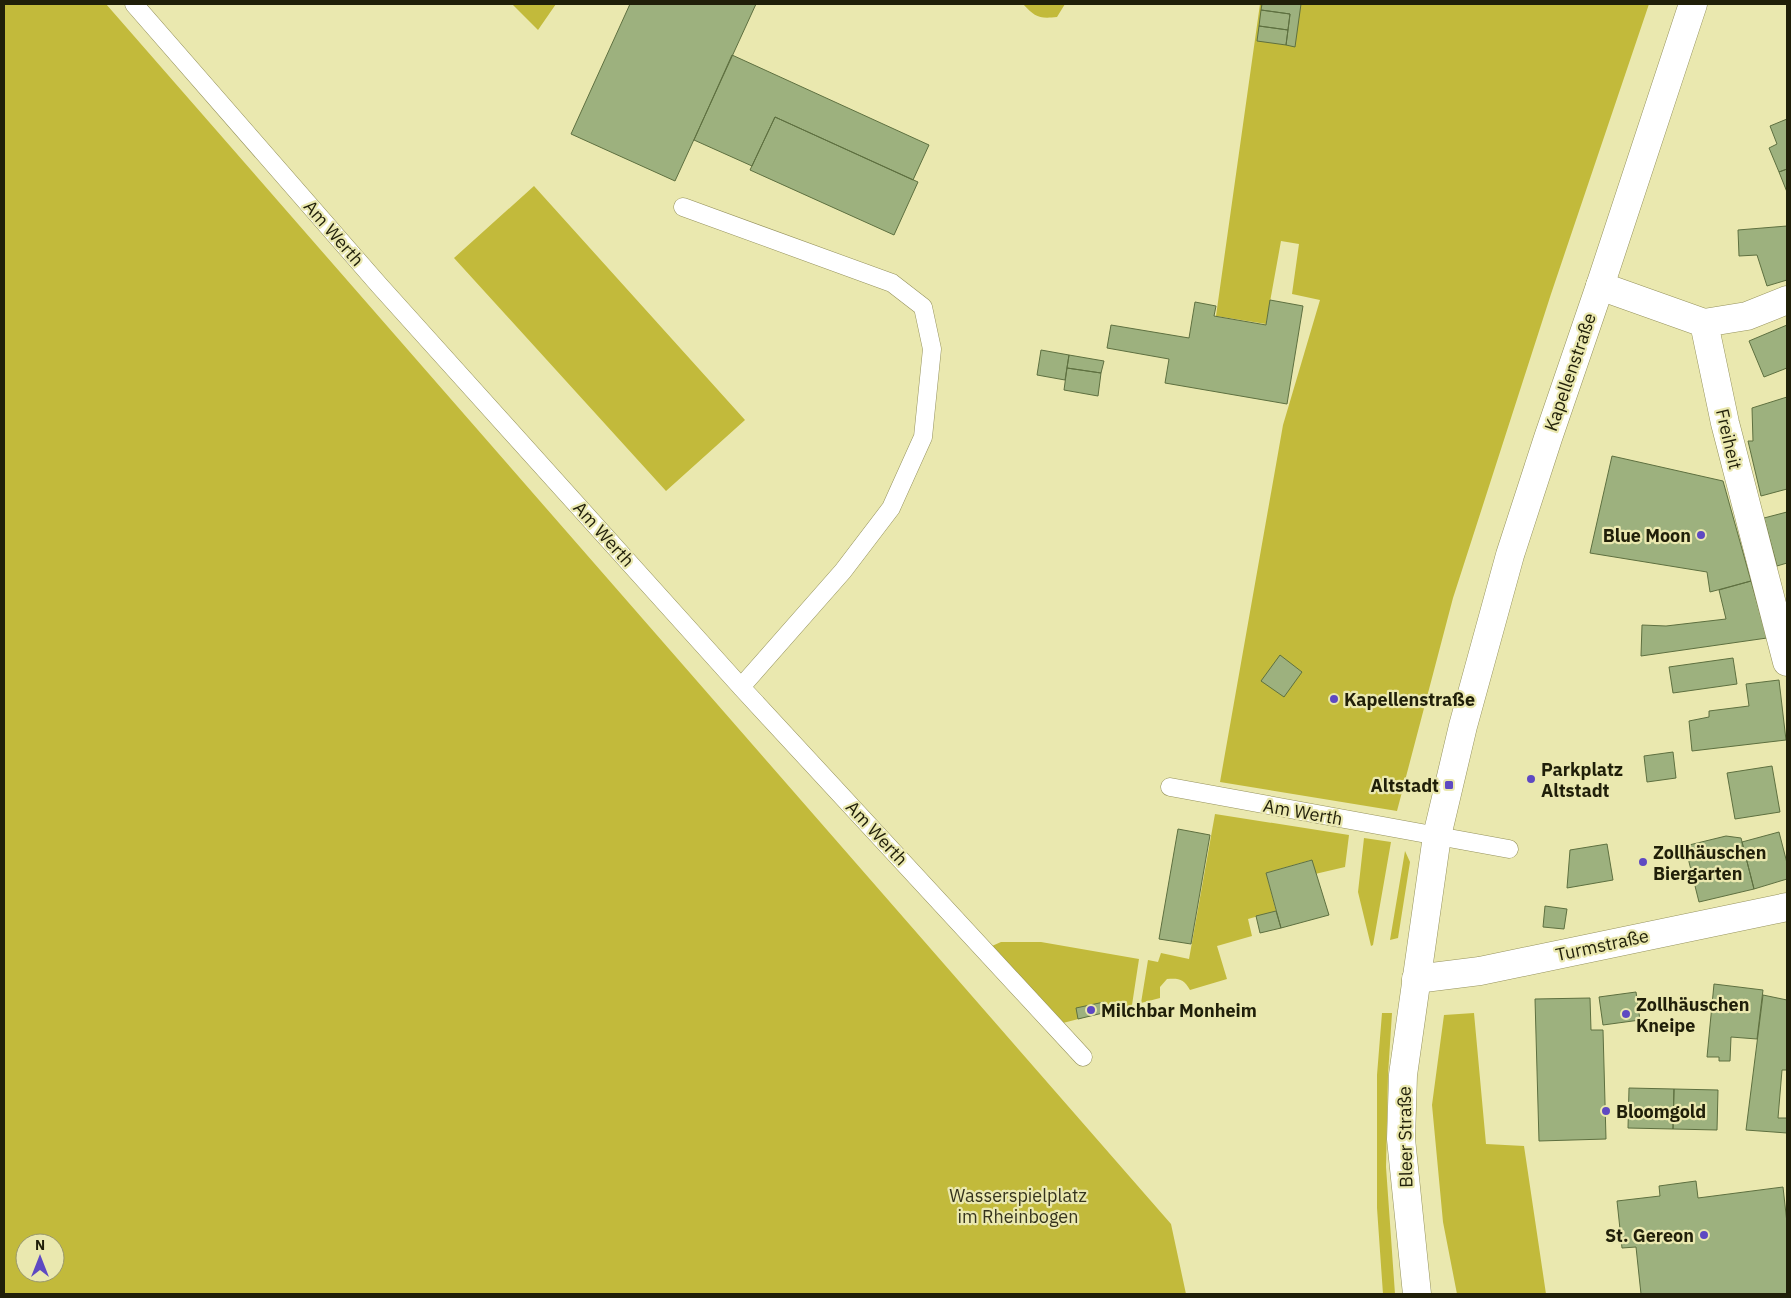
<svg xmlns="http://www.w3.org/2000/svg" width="1791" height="1298" font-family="'IBM Plex Sans',sans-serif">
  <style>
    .green { fill: #c2ba3b; fill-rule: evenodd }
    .building { fill: #9db17e; stroke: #5e7040 }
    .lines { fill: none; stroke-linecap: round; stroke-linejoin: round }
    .lane-casing { stroke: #95925c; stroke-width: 19 }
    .street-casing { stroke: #95925c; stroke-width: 29 }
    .secondary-casing { stroke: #95925c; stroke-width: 29 }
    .lane { stroke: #fff; stroke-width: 18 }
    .street { stroke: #fff; stroke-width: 28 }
    .secondary { stroke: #fff; stroke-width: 28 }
    .poi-dot { fill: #5e49c2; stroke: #eae8af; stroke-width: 2 }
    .labels { text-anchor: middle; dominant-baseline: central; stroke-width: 4.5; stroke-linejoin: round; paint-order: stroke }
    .street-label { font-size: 18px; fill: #201f09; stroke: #eae8af }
    .poi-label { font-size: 18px; font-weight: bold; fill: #201f09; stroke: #eae8af; text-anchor: start }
    .park-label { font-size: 18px; fill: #35331c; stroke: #eae8af }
  </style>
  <rect width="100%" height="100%" fill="#eae8af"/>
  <path class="green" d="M 4,4 L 106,4 L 1171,1224 L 1186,1294 L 4,1294 ZM 25,1243 L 55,1243 L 55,1273 L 25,1273 Z
    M 512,4 L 556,4 L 538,30 Z
    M 1023,4 L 1065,4 L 1057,17 C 1039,19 1035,17 1023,4 Z
    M 1260,4 L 1649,4 L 1551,294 L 1453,598 L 1397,811 L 1220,782 L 1283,425 L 1320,300 L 1292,294 L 1299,244 L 1281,241 L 1266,324 L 1216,316 Z
    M 534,186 L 745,420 L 666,491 L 454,258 Z
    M 1215,814 L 1349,835 L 1345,867 L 1315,874 L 1311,860 L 1266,873 L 1276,911 L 1248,919 L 1252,936 L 1217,946 L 1227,979 L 1190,990 C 1184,979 1179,978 1167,979 L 1160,987 L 1160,998 L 1141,1003 L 1148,960 L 1158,962 L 1161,953 L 1189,959 Z
    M 1364,838 L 1391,842 L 1373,945 L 1371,946 L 1358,892 Z
    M 1405,851 L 1410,862 L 1398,938 L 1390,940 Z
    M 1001,942 L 1041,942 L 1139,959 L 1132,1005 L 1063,1023 L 992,946 Z
    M 1382,1013 L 1392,1013 L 1388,1075 L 1386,1167 L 1395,1294 L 1383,1294 L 1377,1208 L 1377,1075 Z
    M 1474,1013 L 1486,1144 L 1524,1146 L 1546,1294 L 1457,1294 L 1443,1222 L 1432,1105 L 1444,1015 Z"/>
  <path class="building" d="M 630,4 L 756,4 L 675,181 L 571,134 Z
    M 1262,4 L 1301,4 L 1295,47 L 1286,45 L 1290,14 L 1261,10 Z
    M 1261,10 L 1290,14 L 1288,30 L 1259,26 Z
    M 1259,26 L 1288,30 L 1286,45 L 1257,41 Z
    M 732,55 L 929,145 L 913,180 L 775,117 L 752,166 L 694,140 Z
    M 775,117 L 918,182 L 894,235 L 750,170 Z
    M 1787,119 L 1787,169 L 1779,172 L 1769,148 L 1777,144 L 1770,126 Z
    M 1787,169 L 1787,192 L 1779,172 Z
    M 1787,226 L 1787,280 L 1767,286 L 1757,255 L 1739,256 L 1738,230 Z
    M 1270,300 L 1303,306 L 1287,404 L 1165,383 L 1169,359 L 1107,348 L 1111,325 L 1189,338 L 1195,302 L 1216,306 L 1214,316 L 1266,325 Z
    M 1787,325 L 1787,368 L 1764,377 L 1749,341 Z
    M 1041,350 L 1069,355 L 1065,380 L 1037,375 Z
    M 1069,355 L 1104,361 L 1101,373 L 1067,368 Z
    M 1067,368 L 1101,373 L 1098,396 L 1064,390 Z
    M 1787,397 L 1787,489 L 1761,496 L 1748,441 L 1753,441 L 1752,408 Z
    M 1612,456 L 1723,481 L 1751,581 L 1710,592 L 1707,572 L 1590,553 Z
    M 1787,512 L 1787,563 L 1777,566 L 1764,518 Z
    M 1751,581 L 1767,638 L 1641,656 L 1642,625 L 1666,626 L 1726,619 L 1719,590 Z
    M 1280,655 L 1302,672 L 1284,697 L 1261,681 Z
    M 1733,658 L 1737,684 L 1673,693 L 1669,667 Z
    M 1779,680 L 1786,740 L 1692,751 L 1689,721 L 1709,717 L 1709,711 L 1749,706 L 1746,684 Z
    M 1673,752 L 1676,778 L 1647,782 L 1644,756 Z
    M 1772,766 L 1780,812 L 1735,819 L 1727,773 Z
    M 1178,829 L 1210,835 L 1191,944 L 1159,939 Z
    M 1779,832 L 1787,863 L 1787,879 L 1754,889 L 1742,842 Z
    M 1726,836 L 1741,838 L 1754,889 L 1699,902 L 1685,846 Z
    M 1607,844 L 1613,880 L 1567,888 L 1570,850 Z
    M 1312,860 L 1329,915 L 1281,928 L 1266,873 Z
    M 1545,906 L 1567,909 L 1564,929 L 1543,927 Z
    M 1276,911 L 1281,928 L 1260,933 L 1256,916 Z
    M 1714,984 L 1763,990 L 1757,1039 L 1731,1037 L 1730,1061 L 1719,1061 L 1719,1057 L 1707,1057 Z
    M 1636,992 L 1640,1020 L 1603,1025 L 1599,997 Z
    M 1763,995 L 1787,1000 L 1787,1070 L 1782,1070 L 1778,1118 L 1787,1118 L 1787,1133 L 1746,1130 Z
    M 1590,998 L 1591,1030 L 1603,1030 L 1606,1139 L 1539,1141 L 1535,999 Z
    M 1104,1002 L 1107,1012 L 1078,1019 L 1076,1008 Z
    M 1629,1088 L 1674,1089 L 1673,1129 L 1628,1128 Z
    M 1674,1089 L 1718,1090 L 1717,1130 L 1673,1129 Z
    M 1696,1181 L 1698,1198 L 1783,1187 L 1787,1223 L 1787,1294 L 1641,1294 L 1636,1247 L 1622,1248 L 1617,1201 L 1660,1196 L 1659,1186 Z"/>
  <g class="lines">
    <defs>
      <path id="lane" d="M 134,4 L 379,285 L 741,687 L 1083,1057
        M 683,207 L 892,283 L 923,307 L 932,349 L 923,437 L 891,508 L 843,571 L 741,687
        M 1170,787 L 1509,849"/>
      <path id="street" d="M 1600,286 L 1704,323 L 1747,316 L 1787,300
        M 1704,323 L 1725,423 L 1787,662
        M 1416,979 L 1480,971 L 1787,907"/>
      <path id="secondary" d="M 1417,1294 L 1401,1139 L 1403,1075 L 1437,836 L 1463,726 L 1510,555 L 1548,438 L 1600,286 L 1693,4"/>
    </defs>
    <use href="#lane" class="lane-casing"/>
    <use href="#street" class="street-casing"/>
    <use href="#secondary" class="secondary-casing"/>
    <use href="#lane" class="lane"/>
    <use href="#street" class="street"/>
    <use href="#secondary" class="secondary"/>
  </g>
  <g class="poi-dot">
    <circle cx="1701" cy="535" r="5"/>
    <circle cx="1334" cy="699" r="5"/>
    <circle cx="1531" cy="779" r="5"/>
    <rect x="1444" y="780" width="10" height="10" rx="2.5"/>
    <circle cx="1643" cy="862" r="5"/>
    <circle cx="1091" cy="1010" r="5"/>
    <circle cx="1626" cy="1014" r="5"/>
    <circle cx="1606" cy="1111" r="5"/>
    <circle cx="1704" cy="1235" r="5"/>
  </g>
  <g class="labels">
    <g class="street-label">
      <text transform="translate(334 233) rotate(49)">Am Werth</text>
      <text transform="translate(1570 372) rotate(-71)">Kapellenstraße</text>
      <text transform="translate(1729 439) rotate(77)">Freiheit</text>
      <text transform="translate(604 534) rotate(48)">Am Werth</text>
      <text transform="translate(1303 812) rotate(10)">Am Werth</text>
      <text transform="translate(877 833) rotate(47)">Am Werth</text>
      <text transform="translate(1602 945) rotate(-12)">Turmstraße</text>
      <text transform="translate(1405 1137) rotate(-91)">Bleer Straße</text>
    </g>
    <g class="poi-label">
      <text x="1691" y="535" text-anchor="end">Blue Moon</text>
      <text x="1344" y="699">Kapellenstraße</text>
      <text x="1541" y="769">Parkplatz<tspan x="1541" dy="21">Altstadt</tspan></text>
      <text x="1439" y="785" text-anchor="end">Altstadt</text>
      <text x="1653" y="852">Zollhäuschen<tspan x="1653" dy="21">Biergarten</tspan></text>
      <text x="1636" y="1004">Zollhäuschen<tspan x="1636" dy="21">Kneipe</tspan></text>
      <text x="1101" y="1010">Milchbar Monheim</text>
      <text x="1616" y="1111">Bloomgold</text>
      <text x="1694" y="1235" text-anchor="end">St. Gereon</text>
    </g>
    <g class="park-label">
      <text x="1018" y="1195">Wasserspielplatz<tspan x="1018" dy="21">im Rheinbogen</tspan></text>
    </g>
  </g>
  <rect width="1791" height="1298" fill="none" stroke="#201f09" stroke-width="10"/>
  <g transform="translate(40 1258)"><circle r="24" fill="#eae8af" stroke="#99986d"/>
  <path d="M0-4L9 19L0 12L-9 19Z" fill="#5e49c2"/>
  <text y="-8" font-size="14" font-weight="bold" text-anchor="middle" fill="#201f09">N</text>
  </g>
</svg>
